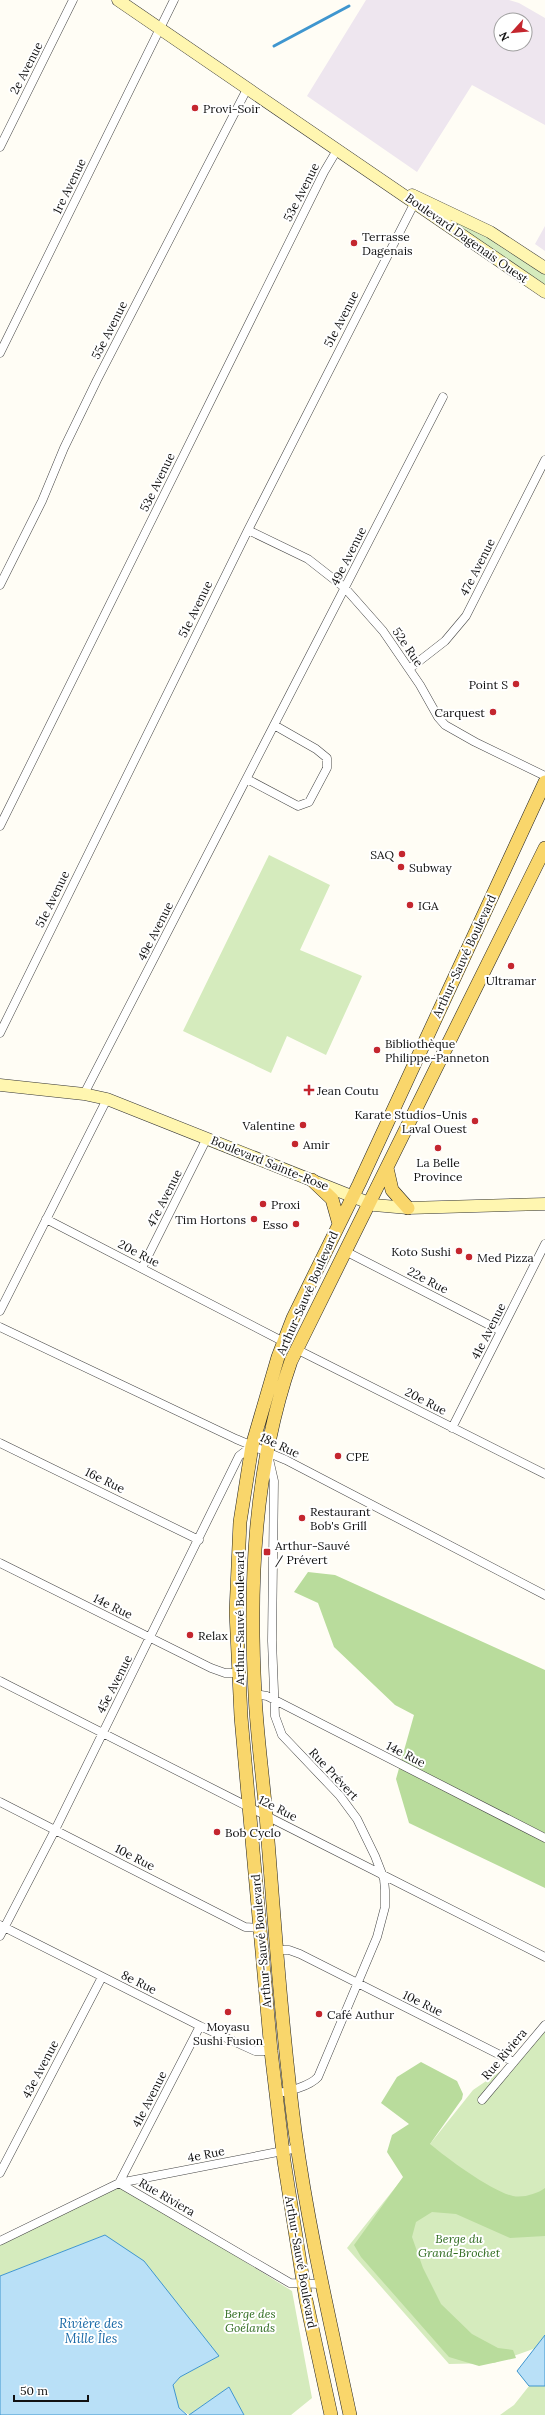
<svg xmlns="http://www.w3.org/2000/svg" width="545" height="2415" font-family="Lora,serif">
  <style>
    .industrial { fill: #eee6ef; fill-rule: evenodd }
    .green { fill: #d5ebbd }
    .forest { fill: #b9dc9c }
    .water { fill: #b9e0f7; stroke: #3f96cf }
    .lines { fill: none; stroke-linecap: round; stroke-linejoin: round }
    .stream { stroke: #3f96cf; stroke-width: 3 }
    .street-casing { stroke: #444; stroke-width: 9 }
    .secondary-casing { stroke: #333; stroke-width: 13 }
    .primary-casing { stroke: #222; stroke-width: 14 }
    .street { stroke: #fff; stroke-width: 8 }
    .secondary { stroke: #fff6b0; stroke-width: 12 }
    .primary { stroke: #f9d66b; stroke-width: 13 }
    .poi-dot { fill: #c4262e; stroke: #fff; stroke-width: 1.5 }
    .labels { text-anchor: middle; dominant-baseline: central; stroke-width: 4; stroke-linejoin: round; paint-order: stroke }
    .street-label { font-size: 12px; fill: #111; stroke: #fff }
    .poi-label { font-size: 12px; fill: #111; stroke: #fff; text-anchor: start }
    .park-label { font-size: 12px; font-style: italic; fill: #2f6b1f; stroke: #fff }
    .water-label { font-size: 13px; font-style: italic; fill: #1768a6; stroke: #fff }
  </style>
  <rect width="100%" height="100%" fill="#fffdf5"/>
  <path class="industrial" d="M 366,0 L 509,0 L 519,3 L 545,18 L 545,125 L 472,85 L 417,172 L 307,96 ZM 501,20 L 525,20 L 525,44 L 501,44 Z
    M 545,226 L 545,251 L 535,244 Z"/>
  <path class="green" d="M 444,216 L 502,245 L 545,273 L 545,286 Z
    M 269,855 L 330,885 L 300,950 L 362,976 L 326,1055 L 287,1036 L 271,1073 L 183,1031 Z
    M 545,2025 L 545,2415 L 500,2415 L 514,2405 L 529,2386 L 517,2371 L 536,2348 L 494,2363 L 449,2364 L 347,2248 L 473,2090 L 514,2062 Z
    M 119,2183 L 292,2291 L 312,2398 L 291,2415 L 244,2415 L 229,2387 L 189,2415 L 179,2408 L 173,2386 L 180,2377 L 219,2356 L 105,2235 L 0,2276 L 0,2241 Z"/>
  <path class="forest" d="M 308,1572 L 335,1575 L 545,1670 L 545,1888 L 409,1823 L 396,1779 L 414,1715 L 395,1705 L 334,1647 L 318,1603 L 294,1592 Z
    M 421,2062 L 457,2081 L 463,2094 L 462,2099 L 430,2144 C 448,2159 491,2191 513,2196 C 523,2198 537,2194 545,2188 L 545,2236 L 510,2238 L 456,2214 L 432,2212 L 416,2222 L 412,2237 L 423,2268 L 441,2304 L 472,2334 L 498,2348 L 513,2350 L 516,2358 L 479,2366 L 449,2357 L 361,2257 L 354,2245 L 403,2177 L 387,2152 L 392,2135 L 409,2124 L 381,2103 L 397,2077 Z"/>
  <path class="water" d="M 105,2235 L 144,2261 L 219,2356 L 180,2377 L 173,2385 L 179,2408 L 187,2415 L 0,2415 L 0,2276 Z
    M 545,2335 L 545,2386 L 529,2386 L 517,2371 Z
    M 229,2387 L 244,2415 L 189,2415 Z"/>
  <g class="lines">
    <path class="stream" d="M 274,46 L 349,6"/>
    <defs>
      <path id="street" d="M 0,147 L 73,0
        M 0,353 L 174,0
        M 248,530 L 308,559 L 345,588 L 383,631 L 420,685 L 438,717 L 445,725 L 475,742 L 545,776
        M 0,585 L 42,501 L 64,448 L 97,380 L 247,89
        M 409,669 L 445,641 L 466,616 L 545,460
        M 247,779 L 298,806 L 309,802 L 327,768 L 327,758 L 316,749 L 274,725
        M 0,826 L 324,172 L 337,150
        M 0,1033 L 248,530 L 416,200
        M 84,1094 L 443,397
        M 46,1219 L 284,1342
        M 345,1251 L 501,1331
        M 142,1268 L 207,1138
        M 0,1311 L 107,1099
        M 0,1327 L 236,1439 L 286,1460 L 545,1595
        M 296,1349 L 545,1474
        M 452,1428 L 545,1244
        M 0,1443 L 199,1540
        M 269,1459 L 274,1481 L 272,1641 L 275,1716 L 282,1735 L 340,1796 L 357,1819 L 375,1856 L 384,1879 L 385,1890 L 385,1907 L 377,1937 L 318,2077 C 310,2086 288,2092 276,2093
        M 0,1563 L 211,1668 L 225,1673 L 238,1673
        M 0,1681 L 545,1957
        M 255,1694 L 267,1696 L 545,1838
        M 0,1802 L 245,1927 L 260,1928
        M 0,1925 L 200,2026 L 255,2051 L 271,2051
        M 0,1936 L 55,1830 L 239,1456 L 252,1446
        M 277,1950 L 289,1950 L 300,1954 L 514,2062
        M 482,2100 L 545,2025
        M 0,2173 L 102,1977
        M 119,2183 L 298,2148
        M 119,2183 L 200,2026
        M 0,2241 L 119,2183 L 290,2283 L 321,2284"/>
      <path id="secondary" d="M 118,0 L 545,292
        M 412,195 L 490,232 L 545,268
        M 0,1085 L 84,1094 L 107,1099 L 374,1205 L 408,1208 L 545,1204"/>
      <path id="primary" d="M 387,1168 L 392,1190 L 408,1208
        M 312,1180 L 332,1199 L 339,1224
        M 331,2415 L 306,2300 L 284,2161 L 271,2051 L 241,1717 L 236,1612 L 240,1522 L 252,1446 L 278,1357 L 293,1318 L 359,1184 L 545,782
        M 350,2415 C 330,2321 308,2227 295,2131 C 282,2031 275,1929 267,1828 C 264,1783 257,1739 255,1694 C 249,1583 254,1468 291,1361 L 545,848"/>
    </defs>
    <use href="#street" class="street-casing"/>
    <use href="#secondary" class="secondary-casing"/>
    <use href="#primary" class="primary-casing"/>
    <use href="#street" class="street"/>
    <use href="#secondary" class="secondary"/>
    <use href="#primary" class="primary"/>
  </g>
  <g class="poi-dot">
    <circle cx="195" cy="108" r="4"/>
    <circle cx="354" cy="243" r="4"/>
    <circle cx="516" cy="684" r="4"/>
    <circle cx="493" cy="712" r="4"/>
    <circle cx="402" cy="854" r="4"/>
    <circle cx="401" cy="867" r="4"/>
    <circle cx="410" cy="905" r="4"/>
    <circle cx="511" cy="966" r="4"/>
    <circle cx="377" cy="1050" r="4"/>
    <path d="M307 1084h4v4h4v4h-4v4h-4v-4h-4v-4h4z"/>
    <circle cx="475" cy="1121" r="4"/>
    <circle cx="303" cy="1125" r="4"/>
    <circle cx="295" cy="1144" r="4"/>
    <circle cx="438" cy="1148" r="4"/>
    <circle cx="263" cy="1204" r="4"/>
    <circle cx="254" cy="1219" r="4"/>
    <circle cx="296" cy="1224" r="4"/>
    <circle cx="459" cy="1251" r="4"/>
    <circle cx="469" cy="1257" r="4"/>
    <circle cx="338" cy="1456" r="4"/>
    <circle cx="302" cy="1518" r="4"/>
    <rect x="263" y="1548" width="8" height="8" rx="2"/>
    <circle cx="190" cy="1635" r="4"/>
    <circle cx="217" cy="1832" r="4"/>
    <circle cx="228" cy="2012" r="4"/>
    <circle cx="319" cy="2014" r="4"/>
  </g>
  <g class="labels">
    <g class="street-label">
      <text transform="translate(26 68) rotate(-63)">2e Avenue</text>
      <text transform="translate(69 186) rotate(-64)">1re Avenue</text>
      <text transform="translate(301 192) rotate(-63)">53e Avenue</text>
      <text transform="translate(467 238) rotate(35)">Boulevard Dagenais Ouest</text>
      <text transform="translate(341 319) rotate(-63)">51e Avenue</text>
      <text transform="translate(109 330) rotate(-63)">55e Avenue</text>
      <text transform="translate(157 482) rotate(-64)">53e Avenue</text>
      <text transform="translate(348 556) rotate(-63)">49e Avenue</text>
      <text transform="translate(477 567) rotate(-63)">47e Avenue</text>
      <text transform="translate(195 609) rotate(-64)">51e Avenue</text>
      <text transform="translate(408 647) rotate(56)">52e Rue</text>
      <text transform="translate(52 899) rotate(-64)">51e Avenue</text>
      <text transform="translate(155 931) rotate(-63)">49e Avenue</text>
      <text transform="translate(464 956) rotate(-65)">Arthur-Sauvé Boulevard</text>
      <text transform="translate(270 1163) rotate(22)">Boulevard Sainte-Rose</text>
      <text transform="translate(164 1198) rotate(-63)">47e Avenue</text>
      <text transform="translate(139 1253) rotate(27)">20e Rue</text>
      <text transform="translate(428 1280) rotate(27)">22e Rue</text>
      <text transform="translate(307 1293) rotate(-66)">Arthur-Sauvé Boulevard</text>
      <text transform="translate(488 1331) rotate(-63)">41e Avenue</text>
      <text transform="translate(426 1401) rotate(27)">20e Rue</text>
      <text transform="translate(280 1445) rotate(25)">18e Rue</text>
      <text transform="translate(105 1480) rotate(26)">16e Rue</text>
      <text transform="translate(113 1606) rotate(26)">14e Rue</text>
      <text transform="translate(239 1618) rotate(-90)">Arthur-Sauvé Boulevard</text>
      <text transform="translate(114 1684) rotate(-63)">45e Avenue</text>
      <text transform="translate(406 1754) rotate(27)">14e Rue</text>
      <text transform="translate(334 1774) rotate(47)">Rue Prévert</text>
      <text transform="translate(278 1808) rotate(27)">12e Rue</text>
      <text transform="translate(135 1857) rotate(27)">10e Rue</text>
      <text transform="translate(261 1941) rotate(-95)">Arthur-Sauvé Boulevard</text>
      <text transform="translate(139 1982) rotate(26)">8e Rue</text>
      <text transform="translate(423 2003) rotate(26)">10e Rue</text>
      <text transform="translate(504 2054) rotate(-50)">Rue Riviera</text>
      <text transform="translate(40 2069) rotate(-62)">43e Avenue</text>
      <text transform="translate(149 2099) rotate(-63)">41e Avenue</text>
      <text transform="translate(206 2154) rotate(-11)">4e Rue</text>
      <text transform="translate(167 2197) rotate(30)">Rue Riviera</text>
      <text transform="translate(301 2262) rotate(80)">Arthur-Sauvé Boulevard</text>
    </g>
    <g class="poi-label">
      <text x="203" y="108">Provi-Soir</text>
      <text x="362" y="236">Terrasse<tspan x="362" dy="14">Dagenais</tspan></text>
      <text x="508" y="684" text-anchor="end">Point S</text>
      <text x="485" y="712" text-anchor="end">Carquest</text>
      <text x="394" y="854" text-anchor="end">SAQ</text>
      <text x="409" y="867">Subway</text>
      <text x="418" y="905">IGA</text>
      <text x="511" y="980" text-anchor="middle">Ultramar</text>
      <text x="385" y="1043">Bibliothèque<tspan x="385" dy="14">Philippe-Panneton</tspan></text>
      <text x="317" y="1090">Jean Coutu</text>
      <text x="467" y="1114" text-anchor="end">Karate Studios-Unis<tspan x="467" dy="14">Laval Ouest</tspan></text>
      <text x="295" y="1125" text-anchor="end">Valentine</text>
      <text x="303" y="1144">Amir</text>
      <text x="438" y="1162" text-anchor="middle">La Belle<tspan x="438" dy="14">Province</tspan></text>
      <text x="271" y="1204">Proxi</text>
      <text x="246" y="1219" text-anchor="end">Tim Hortons</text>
      <text x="288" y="1224" text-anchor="end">Esso</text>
      <text x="451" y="1251" text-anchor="end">Koto Sushi</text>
      <text x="477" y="1257">Med Pizza</text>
      <text x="346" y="1456">CPE</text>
      <text x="310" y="1511">Restaurant<tspan x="310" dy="14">Bob's Grill</tspan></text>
      <text x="275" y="1545">Arthur-Sauvé<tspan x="275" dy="14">/ Prévert</tspan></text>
      <text x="198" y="1635">Relax</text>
      <text x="225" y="1832">Bob Cyclo</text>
      <text x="327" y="2014">Café Authur</text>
      <text x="228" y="2026" text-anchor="middle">Moyasu<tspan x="228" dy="14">Sushi Fusion</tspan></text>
    </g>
    <g class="park-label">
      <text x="459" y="2238">Berge du<tspan x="459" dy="14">Grand-Brochet</tspan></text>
      <text x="250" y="2313">Berge des<tspan x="250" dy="14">Goélands</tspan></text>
    </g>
    <g class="water-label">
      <text x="91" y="2323">Rivière des<tspan x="91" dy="15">Mille Îles</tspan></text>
    </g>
  </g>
  <g transform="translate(513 32) rotate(243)"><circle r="19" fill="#ffffff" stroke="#a0a0a0"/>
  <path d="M0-3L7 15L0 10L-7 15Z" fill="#c4262e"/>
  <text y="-6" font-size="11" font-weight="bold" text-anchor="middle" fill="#111111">N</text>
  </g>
  <path d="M14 2395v6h74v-6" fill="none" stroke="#111111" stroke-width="2"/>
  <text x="20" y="2395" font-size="12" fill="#111111" stroke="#ffffff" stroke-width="3" paint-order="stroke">50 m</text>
</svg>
